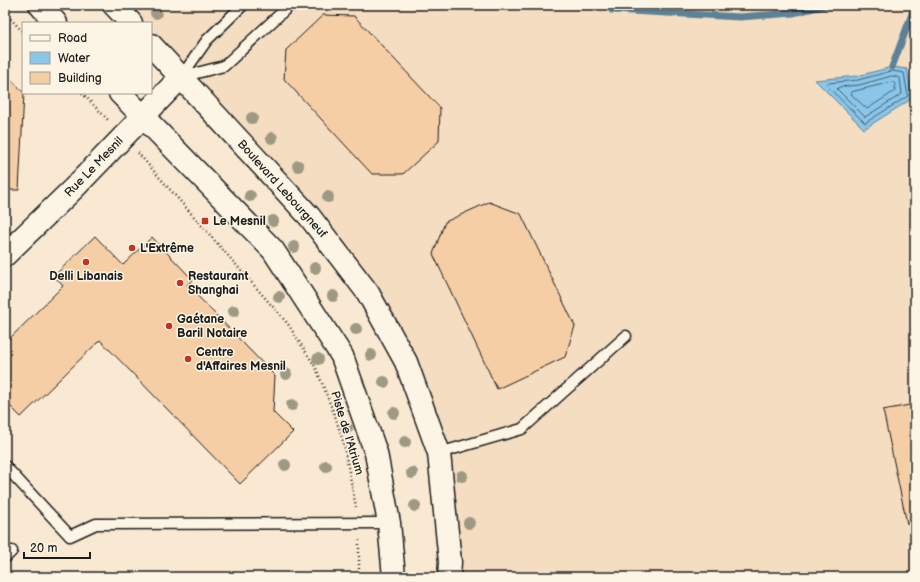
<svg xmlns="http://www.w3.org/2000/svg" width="920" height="582" font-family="'Balsamiq Sans',sans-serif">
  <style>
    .built { fill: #f4ddc1 }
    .water { fill: #89c6e9; stroke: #5d8297 }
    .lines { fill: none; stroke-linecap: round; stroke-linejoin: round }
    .shore { stroke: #48606e; stroke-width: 1 }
    .stream { stroke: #5d8297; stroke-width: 7 }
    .building { fill: #f5cea5; stroke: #1c1c1c }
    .service-casing { stroke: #1c1c1c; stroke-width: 13 }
    .tertiary-casing { stroke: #1c1c1c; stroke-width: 25 }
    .secondary-casing { stroke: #1c1c1c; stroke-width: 25 }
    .path { stroke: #1c1c1c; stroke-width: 2.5; stroke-dasharray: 1 3; stroke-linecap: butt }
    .service { stroke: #fcf5e5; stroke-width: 10 }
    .tertiary { stroke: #fcf5e5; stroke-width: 22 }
    .secondary { stroke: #fcf5e5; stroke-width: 22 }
    .tree { fill: #9e9983 }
    .poi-dot { fill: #c8321e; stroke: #fcf5e5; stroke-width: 1.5 }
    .labels { text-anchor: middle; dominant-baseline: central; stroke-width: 3; stroke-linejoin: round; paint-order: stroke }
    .street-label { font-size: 12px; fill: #1c1c1c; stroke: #fcf5e5 }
    .poi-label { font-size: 12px; font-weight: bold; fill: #1c1c1c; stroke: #fcf5e5; text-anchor: start }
  </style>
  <rect width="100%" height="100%" fill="#fae9d2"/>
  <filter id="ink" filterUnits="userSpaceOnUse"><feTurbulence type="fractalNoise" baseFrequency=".025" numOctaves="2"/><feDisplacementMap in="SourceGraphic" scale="8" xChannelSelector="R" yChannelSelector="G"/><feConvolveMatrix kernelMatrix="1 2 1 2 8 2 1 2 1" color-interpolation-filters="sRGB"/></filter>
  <g filter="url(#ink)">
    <path class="built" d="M 112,5 L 915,5 L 915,577 L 449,577 L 439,453 L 368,293 L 151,46 L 151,23 L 129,23 Z"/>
    <path class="water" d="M 892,67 L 907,69 L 913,98 L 864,129 L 815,80 L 857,76 Z"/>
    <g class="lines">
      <path class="shore" d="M 892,71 L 904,73 L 908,96 L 865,123 L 826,85 L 828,83 L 858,80 Z
        M 892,76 L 900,78 L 902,94 L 865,117 L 837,89 L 839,87 L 859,85 Z
        M 893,82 L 895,84 L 895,91 L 867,109 L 851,94 L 852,92 Z"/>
      <path class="stream" d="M 612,10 L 740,17 L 793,13 L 826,5
        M 892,67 L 915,6"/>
    </g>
    <path class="building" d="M 323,15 L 354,16 L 440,108 L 439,141 L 403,174 L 372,174 L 284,79 L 286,50 Z
      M 5,73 L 24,93 L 19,190 L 5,190 Z
      M 489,202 L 521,214 L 575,326 L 565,357 L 497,389 L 433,254 L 445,222 Z
      M 95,236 L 123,265 L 152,237 L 193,280 L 187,285 L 275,376 L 273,412 L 293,432 L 240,484 L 100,340 L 21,417 L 5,401 L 5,343 L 63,286 L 54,276 Z
      M 915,404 L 915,523 L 907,524 L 883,410 Z"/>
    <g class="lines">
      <defs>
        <path id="service" d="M 181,77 L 224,66 L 290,5
          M 181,77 L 207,40 L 243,5
          M 439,453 L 522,429 L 626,336
          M 5,466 L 70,536 L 96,524 L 389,523
          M 5,558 L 12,551"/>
        <path id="tertiary" d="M 5,255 L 74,188 L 181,77"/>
        <path id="secondary" d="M 40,5 L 56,23
          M 114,5 L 131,23
          M 151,45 L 309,216 L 368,293 L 406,362 L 439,453 L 450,562 L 449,577
          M 120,93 L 273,250 L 342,356 L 376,453 L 389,523 L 394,577"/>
      </defs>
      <use href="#service" class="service-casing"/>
      <use href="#tertiary" class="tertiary-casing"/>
      <use href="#secondary" class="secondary-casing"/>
      <path class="path" d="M 5,13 L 23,32
        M 82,93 L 109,121
        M 138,153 L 288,324 L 316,368 L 335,416 L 343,441 L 356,507
        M 359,577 L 359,540"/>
      <use href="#service" class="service"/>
      <use href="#tertiary" class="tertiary"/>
      <use href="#secondary" class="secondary"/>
    </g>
    <g class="tree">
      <circle cx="156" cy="13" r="6"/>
      <circle cx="252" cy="118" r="6"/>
      <circle cx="272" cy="138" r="6"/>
      <circle cx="298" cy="166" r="6"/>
      <circle cx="250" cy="196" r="6"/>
      <circle cx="328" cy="197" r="6"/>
      <circle cx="273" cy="221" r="6"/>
      <circle cx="294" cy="247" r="6"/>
      <circle cx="315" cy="268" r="6"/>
      <circle cx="333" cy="296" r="6"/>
      <circle cx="279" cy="297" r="6"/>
      <circle cx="234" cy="311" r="6"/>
      <circle cx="356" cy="329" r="6"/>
      <circle cx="371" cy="355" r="6"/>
      <circle cx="318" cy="359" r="6"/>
      <circle cx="286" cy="374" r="6"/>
      <circle cx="384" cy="382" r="6"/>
      <circle cx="292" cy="405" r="6"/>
      <circle cx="394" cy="413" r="6"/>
      <circle cx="347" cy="428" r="6"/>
      <circle cx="405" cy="442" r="6"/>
      <circle cx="285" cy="465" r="6"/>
      <circle cx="326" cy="466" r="6"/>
      <circle cx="412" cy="473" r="6"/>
      <circle cx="462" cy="476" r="6"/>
      <circle cx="415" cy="506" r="6"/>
      <circle cx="469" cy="523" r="6"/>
    </g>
  </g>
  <g class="poi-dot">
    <rect x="201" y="217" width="8" height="8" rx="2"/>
    <circle cx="132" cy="248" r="4"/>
    <circle cx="86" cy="262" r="4"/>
    <circle cx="180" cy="283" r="4"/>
    <circle cx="169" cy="326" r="4"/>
    <circle cx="188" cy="359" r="4"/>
  </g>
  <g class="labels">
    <g class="street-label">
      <text transform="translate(94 167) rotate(-46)">Rue Le Mesnil</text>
      <text transform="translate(282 189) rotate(48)">Boulevard Lebourgneuf</text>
      <text transform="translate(347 433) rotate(73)">Piste de l'Atrium</text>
    </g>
    <g class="poi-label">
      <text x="213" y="221">Le Mesnil</text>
      <text x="140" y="248">L'Extrême</text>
      <text x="86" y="276" text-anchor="middle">Delli Libanais</text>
      <text x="188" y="276">Restaurant<tspan x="188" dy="14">Shanghai</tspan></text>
      <text x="177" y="319">Gaétane<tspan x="177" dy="14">Baril Notaire</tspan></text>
      <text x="196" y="352">Centre<tspan x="196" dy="14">d'Affaires Mesnil</tspan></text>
    </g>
  </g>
  <rect width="920" height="582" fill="none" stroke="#fcf5e5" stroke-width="20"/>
  <rect x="10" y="10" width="900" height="562" fill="none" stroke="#1c1c1c" stroke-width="1.5" filter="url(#ink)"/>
  <rect x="22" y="22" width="130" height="72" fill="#fcf5e5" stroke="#a29e95"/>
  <rect x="30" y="35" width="20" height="6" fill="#fcf5e5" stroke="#a29e95"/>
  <text x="58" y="42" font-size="12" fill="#1c1c1c">Road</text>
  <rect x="30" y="52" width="20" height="12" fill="#89c6e9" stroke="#a29e95"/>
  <text x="58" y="62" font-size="12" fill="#1c1c1c">Water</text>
  <rect x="30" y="72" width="20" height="12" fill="#f5cea5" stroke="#a29e95"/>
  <text x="58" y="82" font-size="12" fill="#1c1c1c">Building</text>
  <path d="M24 552v6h66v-6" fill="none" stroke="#1c1c1c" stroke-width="2"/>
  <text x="30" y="552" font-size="12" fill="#1c1c1c" stroke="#fcf5e5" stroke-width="3" paint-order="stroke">20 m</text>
</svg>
